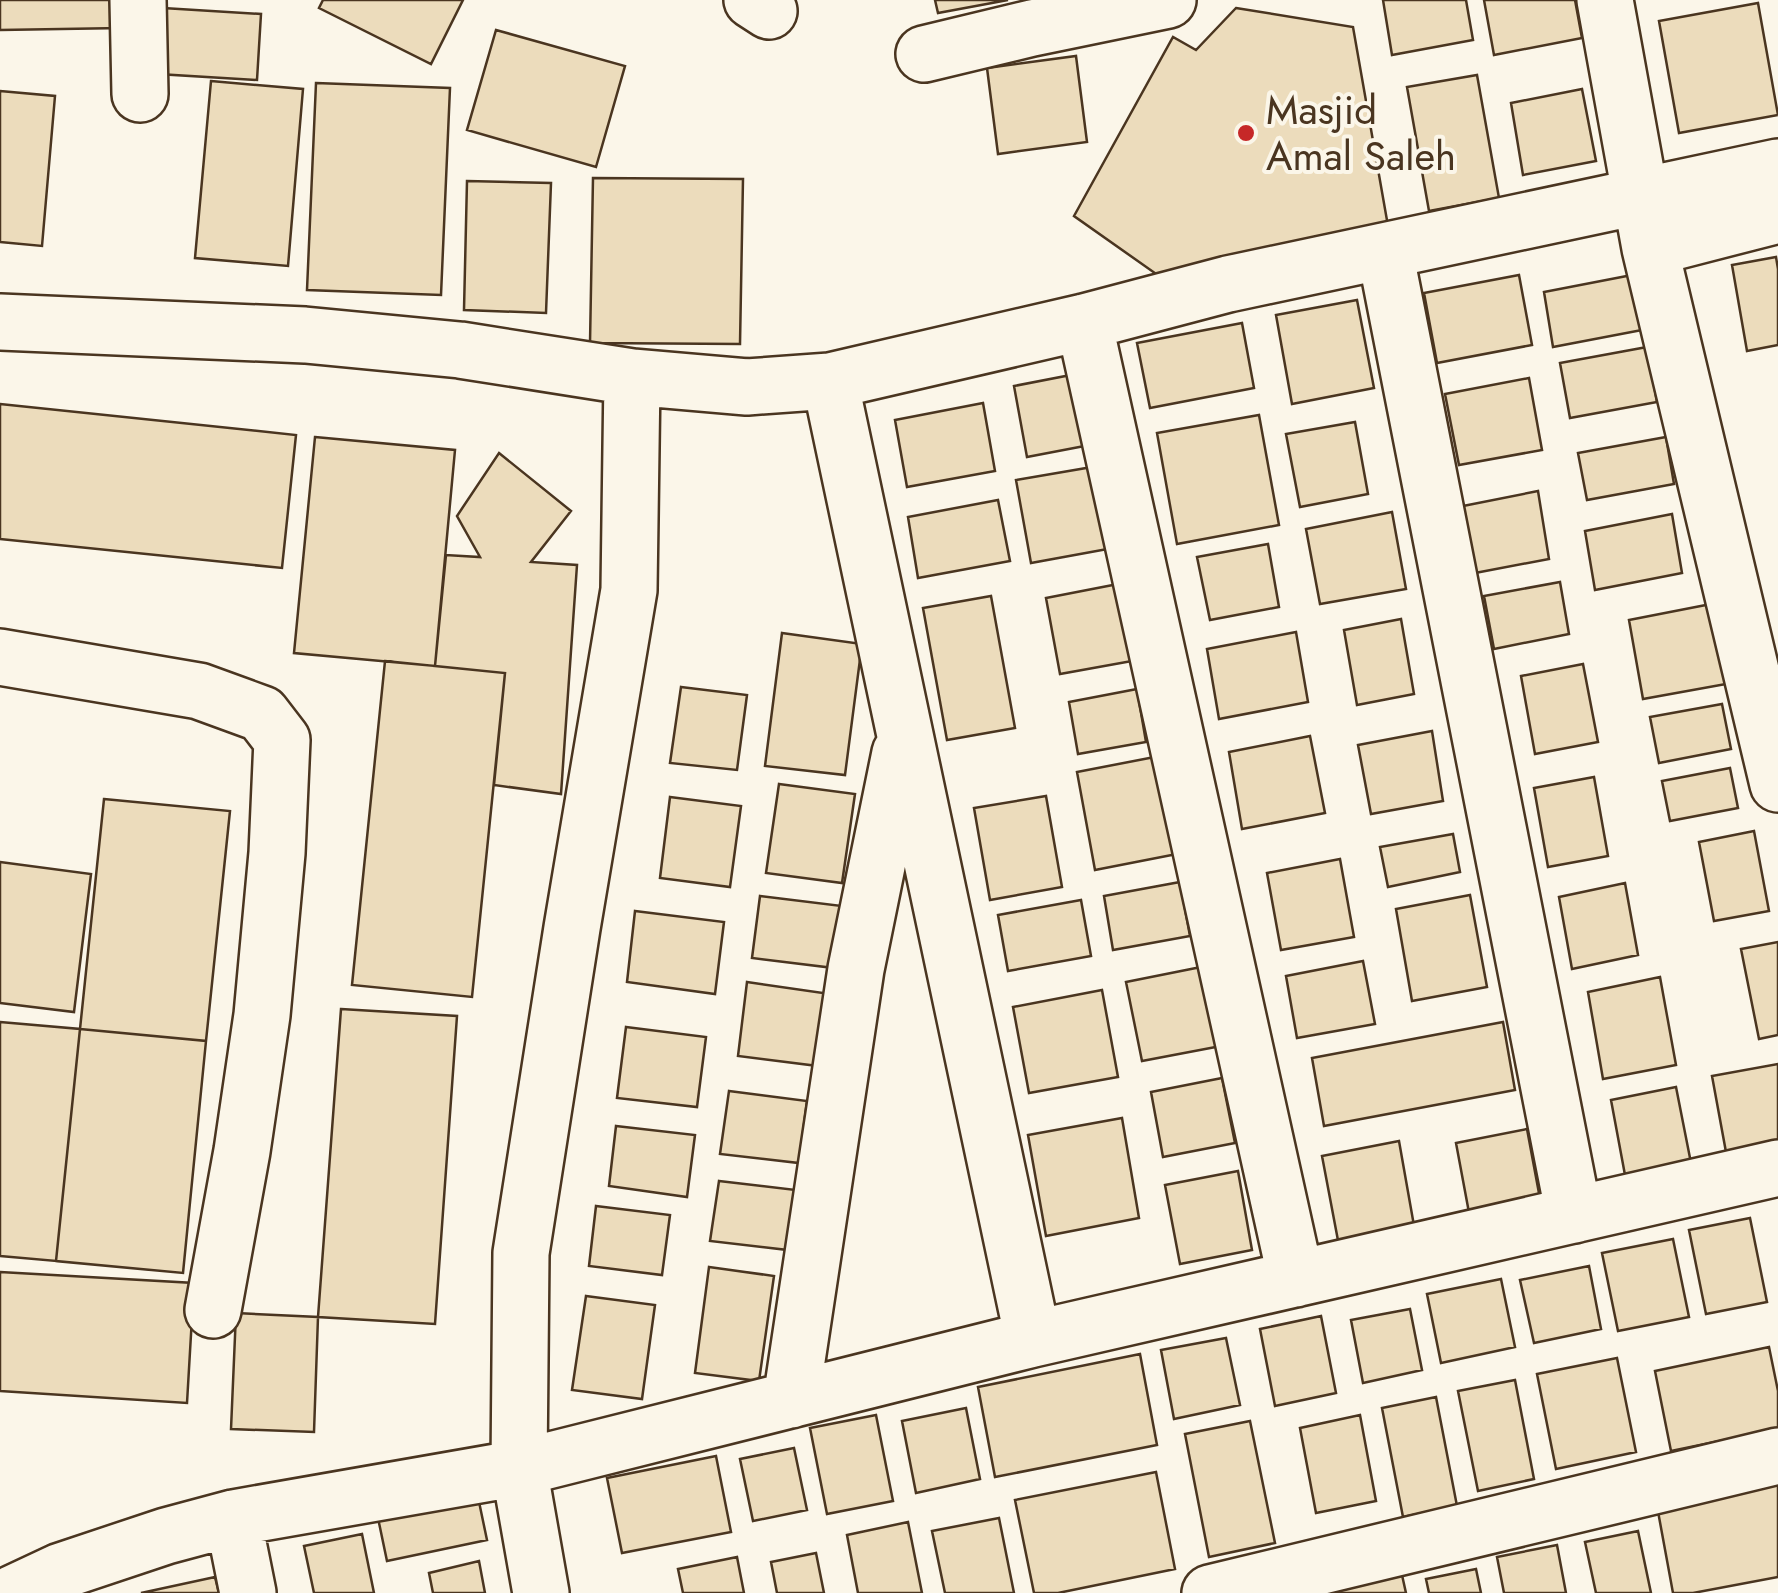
<svg xmlns="http://www.w3.org/2000/svg" width="1778" height="1593" font-family="Jost,sans-serif">
  <style>
    .building { fill: #ecdcbc; stroke: #4a3520; stroke-width: 2.5 }
    .lines { fill: none; stroke-linecap: round; stroke-linejoin: round }
    .minor-casing { stroke: #4a3520; stroke-width: 60 }
    .minor { stroke: #fbf6e9; stroke-width: 55 }
    .poi-dot { fill: #c62828; stroke: #fbf6e9; stroke-width: 4 }
    .labels { text-anchor: middle; dominant-baseline: central; stroke-width: 8; stroke-linejoin: round; paint-order: stroke }
    .poi-label { font-size: 40px; fill: #4a3520; stroke: #fbf6e9; text-anchor: start }
  </style>
  <rect width="100%" height="100%" fill="#fbf6e9"/>
  <path class="building" d="M 0,0 L 121,0 L 122,28 L 0,30 Z
    M 323,0 L 463,0 L 431,64 L 319,8 Z
    M 935,0 L 1008,0 L 938,13 Z
    M 1383,0 L 1466,0 L 1473,40 L 1392,55 Z
    M 1484,0 L 1575,0 L 1582,38 L 1494,55 Z
    M 1758,3 L 1778,115 L 1679,133 L 1659,21 Z
    M 163,8 L 261,14 L 257,80 L 158,74 Z
    M 1236,8 L 1353,27 L 1388,226 L 1159,276 L 1074,216 L 1173,37 L 1196,50 Z
    M 496,30 L 625,66 L 596,167 L 467,130 Z
    M 1076,56 L 1087,142 L 998,154 L 987,68 Z
    M 1477,75 L 1499,198 L 1429,211 L 1407,87 Z
    M 211,81 L 303,89 L 288,266 L 195,258 Z
    M 316,83 L 450,88 L 441,295 L 307,290 Z
    M 1582,89 L 1596,161 L 1523,175 L 1511,103 Z
    M 0,91 L 55,96 L 42,246 L 0,242 Z
    M 593,178 L 743,179 L 740,344 L 590,343 Z
    M 467,181 L 551,183 L 546,313 L 464,310 Z
    M 1776,257 L 1778,269 L 1778,345 L 1747,351 L 1732,265 Z
    M 1519,275 L 1532,345 L 1437,363 L 1424,293 Z
    M 1632,275 L 1642,330 L 1553,347 L 1544,292 Z
    M 1357,300 L 1374,388 L 1292,404 L 1276,315 Z
    M 1242,323 L 1254,388 L 1150,408 L 1137,343 Z
    M 1647,347 L 1657,402 L 1570,418 L 1560,363 Z
    M 1081,373 L 1095,444 L 1027,457 L 1014,386 Z
    M 1529,378 L 1542,450 L 1459,465 L 1445,394 Z
    M 983,403 L 995,471 L 907,487 L 895,420 Z
    M 0,404 L 296,435 L 282,568 L 0,539 Z
    M 1259,415 L 1279,525 L 1177,544 L 1157,433 Z
    M 1355,422 L 1368,494 L 1300,507 L 1286,434 Z
    M 315,437 L 455,450 L 435,666 L 294,653 Z
    M 1666,437 L 1674,484 L 1587,500 L 1578,453 Z
    M 499,453 L 571,511 L 531,562 L 577,565 L 561,794 L 494,785 L 505,673 L 435,666 L 446,555 L 480,557 L 457,516 Z
    M 1098,466 L 1113,548 L 1031,563 L 1016,480 Z
    M 1538,491 L 1549,559 L 1475,573 L 1463,506 Z
    M 998,500 L 1010,561 L 918,578 L 908,517 Z
    M 1392,512 L 1406,589 L 1320,604 L 1306,529 Z
    M 1672,514 L 1682,573 L 1595,590 L 1585,531 Z
    M 1268,544 L 1279,607 L 1210,620 L 1197,557 Z
    M 1560,582 L 1569,634 L 1494,649 L 1484,596 Z
    M 1118,584 L 1132,661 L 1060,674 L 1046,598 Z
    M 991,596 L 1015,728 L 947,740 L 923,608 Z
    M 1711,604 L 1726,684 L 1643,699 L 1629,620 Z
    M 1401,619 L 1414,694 L 1357,705 L 1344,630 Z
    M 1296,632 L 1308,702 L 1219,719 L 1207,649 Z
    M 782,633 L 862,644 L 845,775 L 765,766 Z
    M 385,661 L 505,673 L 472,997 L 352,985 Z
    M 1583,664 L 1598,742 L 1535,754 L 1521,676 Z
    M 681,687 L 747,695 L 737,770 L 670,763 Z
    M 1137,689 L 1146,742 L 1078,754 L 1069,702 Z
    M 1722,704 L 1731,749 L 1659,763 L 1650,717 Z
    M 1432,731 L 1443,801 L 1371,814 L 1358,745 Z
    M 1310,736 L 1325,813 L 1242,829 L 1229,752 Z
    M 1165,755 L 1182,853 L 1095,870 L 1077,772 Z
    M 1730,768 L 1738,808 L 1670,821 L 1662,781 Z
    M 1594,777 L 1608,856 L 1548,867 L 1534,788 Z
    M 779,784 L 855,794 L 842,883 L 766,873 Z
    M 1046,796 L 1062,887 L 990,900 L 974,808 Z
    M 670,797 L 741,806 L 730,887 L 660,878 Z
    M 104,799 L 230,811 L 206,1041 L 80,1029 Z
    M 1754,831 L 1769,911 L 1714,921 L 1699,842 Z
    M 1453,834 L 1460,872 L 1388,887 L 1380,847 Z
    M 1340,859 L 1354,937 L 1281,950 L 1267,873 Z
    M 0,862 L 91,874 L 74,1012 L 0,1003 Z
    M 1180,882 L 1190,936 L 1113,950 L 1104,896 Z
    M 1625,883 L 1638,955 L 1572,969 L 1559,897 Z
    M 1470,895 L 1487,987 L 1412,1001 L 1396,909 Z
    M 760,896 L 842,906 L 834,968 L 752,958 Z
    M 1081,900 L 1091,956 L 1008,971 L 998,915 Z
    M 635,911 L 724,922 L 715,994 L 627,982 Z
    M 1778,942 L 1778,1035 L 1759,1039 L 1741,949 Z
    M 1363,961 L 1375,1024 L 1297,1038 L 1286,976 Z
    M 1206,966 L 1221,1046 L 1142,1061 L 1126,982 Z
    M 1660,977 L 1676,1065 L 1603,1079 L 1588,992 Z
    M 747,982 L 837,995 L 826,1067 L 738,1056 Z
    M 1102,990 L 1118,1077 L 1029,1093 L 1013,1007 Z
    M 341,1009 L 457,1016 L 435,1324 L 318,1317 Z
    M 0,1022 L 80,1029 L 56,1261 L 0,1256 Z
    M 1503,1022 L 1515,1090 L 1324,1126 L 1312,1058 Z
    M 626,1027 L 706,1037 L 697,1107 L 617,1098 Z
    M 80,1029 L 206,1041 L 183,1273 L 56,1261 Z
    M 1778,1064 L 1778,1143 L 1726,1152 L 1712,1076 Z
    M 1222,1078 L 1235,1143 L 1163,1157 L 1151,1092 Z
    M 1676,1087 L 1691,1163 L 1625,1175 L 1611,1100 Z
    M 729,1091 L 807,1101 L 799,1163 L 720,1154 Z
    M 1122,1118 L 1139,1218 L 1046,1236 L 1028,1135 Z
    M 616,1126 L 695,1135 L 687,1197 L 609,1186 Z
    M 1527,1129 L 1541,1204 L 1470,1218 L 1456,1143 Z
    M 1399,1141 L 1416,1237 L 1340,1251 L 1322,1156 Z
    M 1238,1171 L 1252,1250 L 1180,1264 L 1165,1185 Z
    M 719,1181 L 796,1190 L 788,1250 L 710,1241 Z
    M 596,1206 L 670,1215 L 662,1275 L 589,1266 Z
    M 1750,1218 L 1767,1302 L 1706,1314 L 1689,1230 Z
    M 1673,1239 L 1689,1317 L 1618,1331 L 1602,1253 Z
    M 1589,1266 L 1601,1329 L 1534,1343 L 1520,1280 Z
    M 709,1267 L 774,1276 L 759,1381 L 695,1373 Z
    M 0,1272 L 194,1283 L 187,1403 L 0,1391 Z
    M 1501,1279 L 1515,1347 L 1441,1363 L 1427,1294 Z
    M 586,1296 L 655,1305 L 642,1399 L 572,1390 Z
    M 1410,1309 L 1422,1370 L 1363,1383 L 1351,1320 Z
    M 236,1313 L 318,1317 L 314,1432 L 231,1429 Z
    M 1321,1316 L 1336,1393 L 1275,1406 L 1260,1329 Z
    M 1226,1338 L 1240,1405 L 1174,1419 L 1161,1350 Z
    M 1769,1347 L 1778,1391 L 1778,1429 L 1671,1451 L 1655,1371 Z
    M 1140,1354 L 1157,1445 L 995,1477 L 978,1387 Z
    M 1617,1358 L 1636,1452 L 1556,1469 L 1537,1374 Z
    M 1515,1380 L 1534,1479 L 1478,1491 L 1458,1391 Z
    M 1436,1397 L 1457,1506 L 1403,1517 L 1382,1408 Z
    M 966,1408 L 980,1479 L 916,1493 L 902,1421 Z
    M 876,1415 L 893,1501 L 827,1514 L 810,1428 Z
    M 1360,1415 L 1376,1501 L 1316,1513 L 1300,1428 Z
    M 1250,1421 L 1275,1543 L 1209,1557 L 1185,1434 Z
    M 794,1448 L 807,1510 L 753,1521 L 740,1459 Z
    M 716,1456 L 731,1532 L 622,1553 L 607,1478 Z
    M 1156,1472 L 1175,1569 L 1058,1593 L 1034,1593 L 1015,1500 Z
    M 1778,1483 L 1778,1577 L 1693,1593 L 1673,1593 L 1657,1506 Z
    M 478,1497 L 487,1540 L 387,1561 L 378,1518 Z
    M 999,1518 L 1014,1593 L 945,1593 L 932,1531 Z
    M 908,1522 L 922,1593 L 858,1593 L 847,1535 Z
    M 1638,1531 L 1651,1593 L 1596,1593 L 1585,1542 Z
    M 362,1534 L 374,1593 L 314,1593 L 304,1546 Z
    M 1557,1545 L 1566,1593 L 1504,1593 L 1497,1557 Z
    M 816,1553 L 824,1593 L 777,1593 L 771,1562 Z
    M 737,1557 L 744,1593 L 683,1593 L 678,1569 Z
    M 479,1561 L 485,1593 L 433,1593 L 429,1573 Z
    M 1476,1569 L 1481,1593 L 1429,1593 L 1426,1579 Z
    M 1402,1575 L 1406,1593 L 1324,1593 Z
    M 215,1577 L 219,1593 L 141,1593 Z"/>
  <g class="lines">
    <defs>
      <path id="minor" d="M 138,0 L 140,94
        M 752,0 L 769,11
        M 1605,0 L 1650,248 L 1778,784
        M 924,54 L 1032,28 L 1168,0
        M 1650,248 L 1778,215
        M 1385,252 L 1574,1215
        M 0,322 L 305,335 L 460,350 L 632,377 L 747,387 L 830,381 L 1084,322 L 1228,284 L 1778,167
        M 1084,322 L 1296,1279
        M 830,381 L 1033,1339
        M 0,657 L 199,691 L 262,714 L 282,740 L 277,853 L 262,1015 L 242,1151 L 213,1310
        M 791,1400 L 856,969 L 900,753
        M 233,1518 L 248,1593
        M 14,1593 L 61,1571 L 166,1536 L 233,1518 L 519,1468 L 1033,1339 L 1778,1168
        M 541,1593 L 519,1468 L 521,1253 L 572,928 L 629,590 L 632,377
        M 1210,1593 L 1778,1456"/>
    </defs>
    <use href="#minor" class="minor-casing"/>
    <use href="#minor" class="minor"/>
  </g>
  <circle class="poi-dot" cx="1246" cy="133" r="10"/>
  <g class="labels">
    <g class="poi-label">
      <text x="1266" y="110">Masjid<tspan x="1266" dy="46">Amal Saleh</tspan></text>
    </g>
  </g>
</svg>
